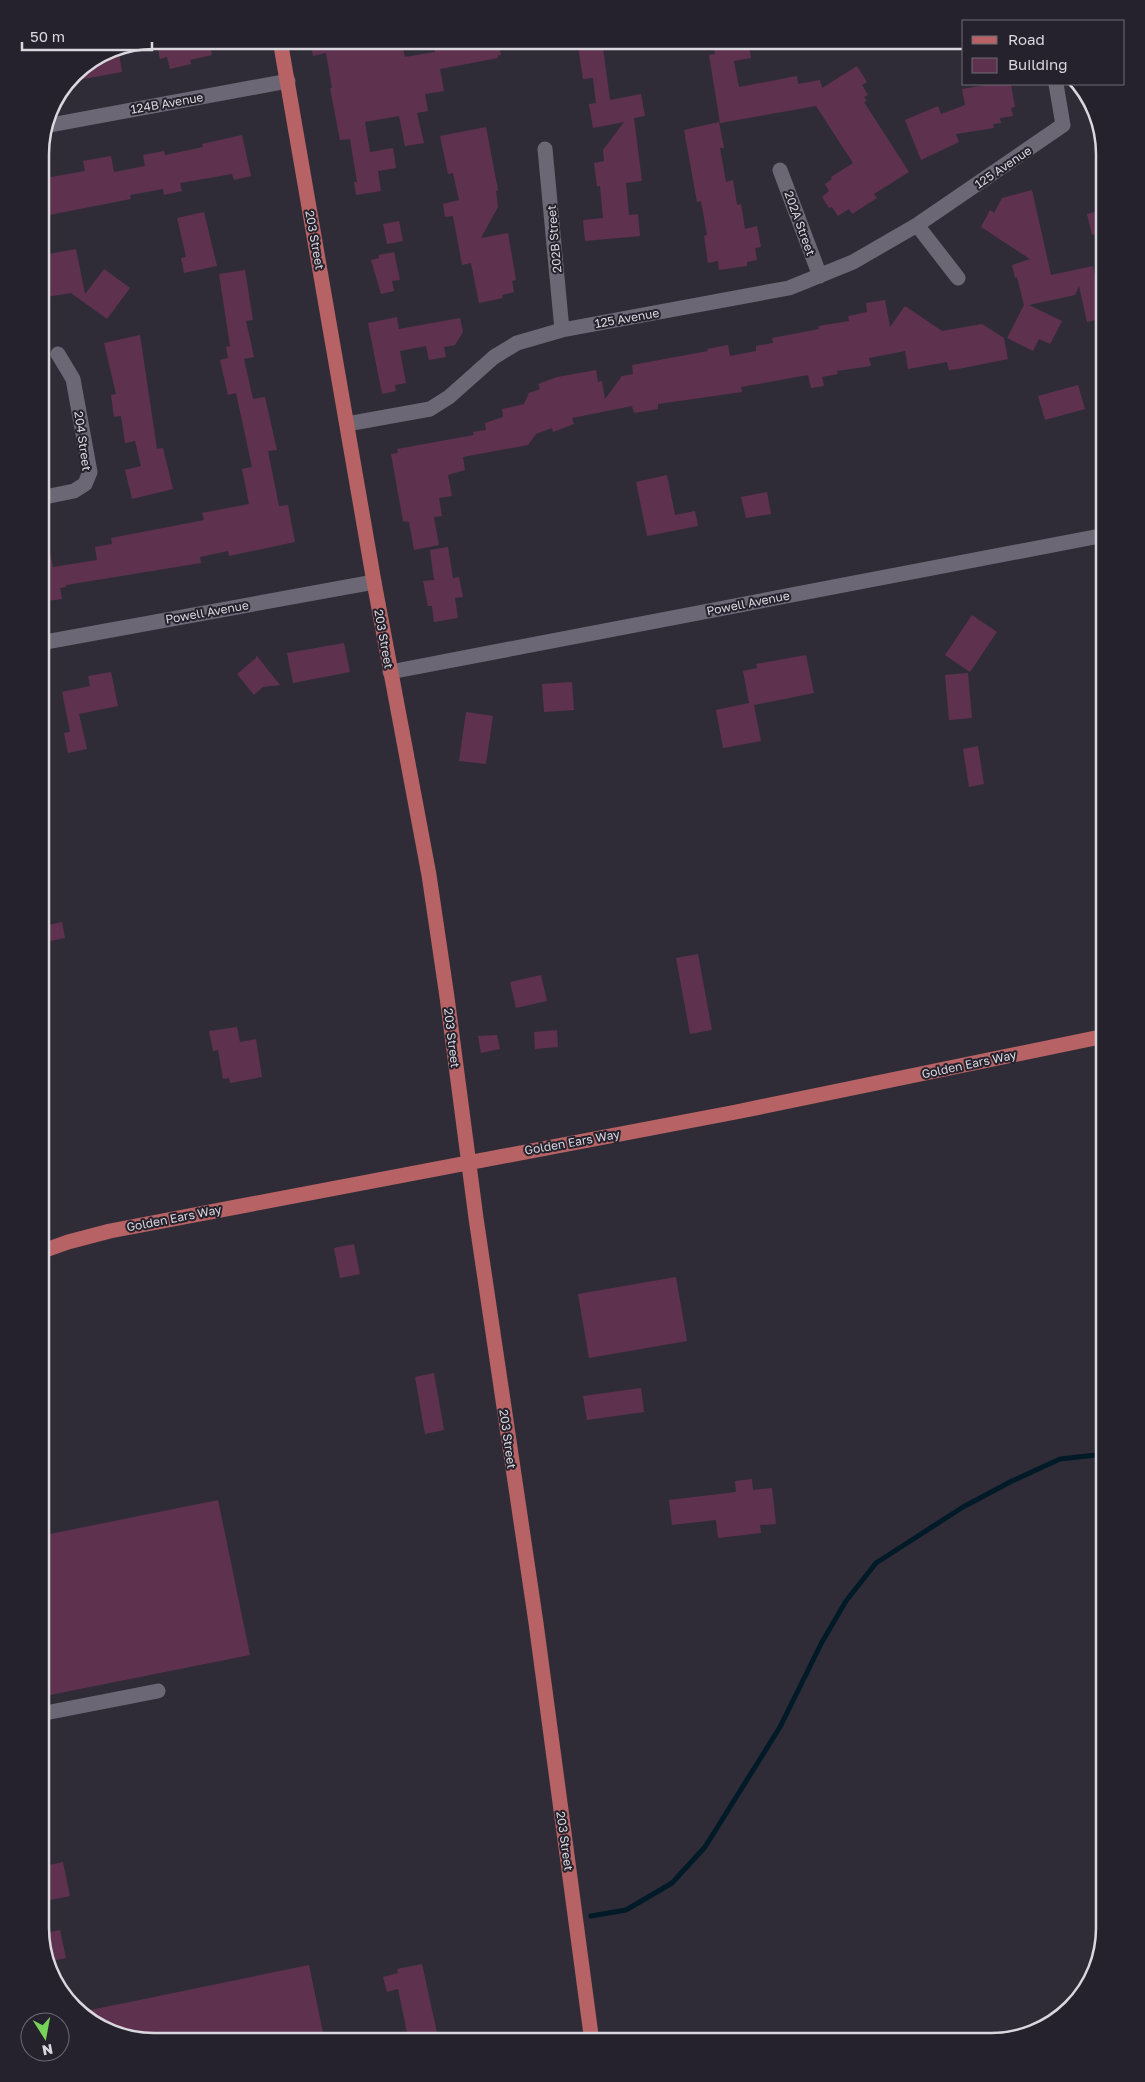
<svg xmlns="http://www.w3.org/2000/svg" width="1145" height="2082" font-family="'Golos Text',sans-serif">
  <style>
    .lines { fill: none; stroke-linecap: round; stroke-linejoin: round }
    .stream { stroke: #001a28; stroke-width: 5 }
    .building { fill: #5e324f }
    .minor { stroke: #6c6775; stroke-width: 15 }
    .major { stroke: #b76264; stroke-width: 15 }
    .labels { text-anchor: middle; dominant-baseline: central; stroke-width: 4; stroke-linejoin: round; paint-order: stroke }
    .street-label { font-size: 12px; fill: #dad7df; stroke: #26222d }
    .rim { fill: none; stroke: #dad7df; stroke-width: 2.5 }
  </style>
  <rect width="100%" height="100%" fill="#302c37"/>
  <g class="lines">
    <path class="stream" d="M 591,1916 L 626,1910 L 672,1883 L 705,1847 L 780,1727 L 822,1642 L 846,1601 L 876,1563 L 963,1507 L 1012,1481 L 1060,1459 L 1105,1454"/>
  </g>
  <path class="building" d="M 156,40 L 209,40 L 212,55 L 190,60 L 191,64 L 170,69 L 167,57 L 160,59 Z
    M 310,40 L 401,40 L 405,57 L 435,52 L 433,40 L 498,40 L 501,55 L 498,55 L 498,58 L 440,69 L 444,91 L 425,94 L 428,111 L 417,113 L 424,143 L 405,146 L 399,116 L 365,122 L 370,152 L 393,148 L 396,168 L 378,171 L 381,191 L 356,195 L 354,182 L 357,182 L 350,139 L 340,140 L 330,88 L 332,88 L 326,53 L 313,56 Z
    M 577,40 L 602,40 L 610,100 L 641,94 L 645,116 L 634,118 L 642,181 L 626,183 L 629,215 L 638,214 L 640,236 L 585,241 L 583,220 L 603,218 L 600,186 L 597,186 L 594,163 L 604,161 L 603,150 L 624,122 L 593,128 L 589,104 L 596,103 L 593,78 L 583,79 Z
    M 712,40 L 748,40 L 751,58 L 734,61 L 739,87 L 797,76 L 798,84 L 820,80 L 822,88 L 857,66 L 867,82 L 862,85 L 868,95 L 864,97 L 867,101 L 864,102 L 909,172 L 874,194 L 877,198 L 852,214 L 849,209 L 838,216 L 832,207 L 829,208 L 822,197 L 829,191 L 825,184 L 832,179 L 831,177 L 853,163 L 816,106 L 720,123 L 709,55 L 715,54 Z
    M 118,47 L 122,72 L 67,82 L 73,73 L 110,49 Z
    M 992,84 L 1011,84 L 1015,107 L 1011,108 L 1013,116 L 1000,118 L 1001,123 L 993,124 L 994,128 L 956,134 L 959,142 L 921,160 L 905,120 L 938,106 L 941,114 L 965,105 L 962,89 Z
    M 719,122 L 724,148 L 720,148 L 726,182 L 733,180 L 737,205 L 741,204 L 745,229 L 757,226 L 761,247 L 755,248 L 757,260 L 747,262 L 747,266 L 719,270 L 718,261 L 708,263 L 704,236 L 707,235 L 701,201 L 697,202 L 684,130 Z
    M 486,127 L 498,190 L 496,191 L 498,207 L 481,238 L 508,233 L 516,280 L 512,281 L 514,292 L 502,295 L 503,298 L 479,303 L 471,263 L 462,265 L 453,216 L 445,217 L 443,204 L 459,200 L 453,173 L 448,174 L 440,136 Z
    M 242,135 L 251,176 L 234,180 L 232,174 L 209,178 L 180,183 L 182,191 L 164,195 L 163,189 L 130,195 L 131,199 L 44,216 L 40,195 L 40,179 L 85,171 L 83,161 L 111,156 L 114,172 L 145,166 L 143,155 L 164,151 L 165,155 L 203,147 L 202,144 Z
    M 1032,190 L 1051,275 L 1093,266 L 1096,281 L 1105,280 L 1105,318 L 1087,322 L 1079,286 L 1075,295 L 1029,305 L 1062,321 L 1050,344 L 1039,339 L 1033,351 L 1007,338 L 1024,305 L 1017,277 L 1015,278 L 1012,265 L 1030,259 L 981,227 L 990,210 L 994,213 L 1002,198 Z
    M 1105,209 L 1105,231 L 1092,235 L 1087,214 Z
    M 204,212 L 217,266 L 184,273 L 181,258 L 186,257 L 177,218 Z
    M 399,221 L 403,241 L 387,244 L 383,224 Z
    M 76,249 L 85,294 L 104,269 L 130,288 L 107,319 L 71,293 L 40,298 L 40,271 L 45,270 L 43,255 Z
    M 394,252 L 400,280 L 392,281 L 394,291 L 381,294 L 371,260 L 379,258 L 379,255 Z
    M 245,270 L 253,320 L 246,321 L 254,357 L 244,359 L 253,399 L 265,397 L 277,450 L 268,451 L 279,506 L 288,505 L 295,542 L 229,556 L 228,551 L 200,557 L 201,563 L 66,585 L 66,587 L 60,588 L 62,599 L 40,602 L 40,540 L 47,539 L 53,567 L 97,560 L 95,547 L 112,544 L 111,538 L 204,520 L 202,513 L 249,504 L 242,469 L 252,467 L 236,393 L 228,395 L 220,360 L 228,358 L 226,347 L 230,346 L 219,274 Z
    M 885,300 L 890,327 L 905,306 L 942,331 L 982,324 L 1004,338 L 1008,359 L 958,369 L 949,370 L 947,362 L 908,369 L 905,351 L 869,358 L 871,366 L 837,371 L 838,374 L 822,377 L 824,386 L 811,388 L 808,375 L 741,387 L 742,392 L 658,404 L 658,409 L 634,413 L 632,406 L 572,418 L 574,424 L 553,432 L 552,428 L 536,434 L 528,445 L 463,457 L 465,470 L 448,475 L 452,496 L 439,498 L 442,516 L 434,517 L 439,545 L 414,550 L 409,522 L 403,521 L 391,454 L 398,453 L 397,449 L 474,435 L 473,432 L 486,430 L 485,423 L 503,417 L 502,409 L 524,404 L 529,393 L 540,389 L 538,384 L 557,377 L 596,370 L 598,382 L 602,381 L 605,399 L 622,376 L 633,374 L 632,365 L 708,351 L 707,349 L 728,345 L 730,356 L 756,351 L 756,346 L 773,343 L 772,338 L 819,329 L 818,326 L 849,321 L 848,316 L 867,312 L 866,303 Z
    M 397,317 L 399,329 L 460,318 L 463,332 L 455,345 L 444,347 L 446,357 L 429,360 L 426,346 L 400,351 L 406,383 L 395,385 L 396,391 L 382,394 L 368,323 Z
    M 140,335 L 157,449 L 163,448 L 173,489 L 132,499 L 125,470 L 141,466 L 135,441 L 125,443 L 121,416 L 114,417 L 111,395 L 116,394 L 104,343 Z
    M 1078,385 L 1085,409 L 1045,420 L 1038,396 Z
    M 667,475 L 675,515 L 695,511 L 698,526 L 647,536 L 636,482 Z
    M 767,492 L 771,514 L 746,518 L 741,497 Z
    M 448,547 L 453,578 L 459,577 L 463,597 L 455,598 L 458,618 L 434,622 L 432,606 L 428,606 L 423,581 L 434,580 L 430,550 Z
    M 972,615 L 997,632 L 970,672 L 945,655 Z
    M 344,643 L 350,672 L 293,683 L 287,653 Z
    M 256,655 L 280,685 L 263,687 L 254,695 L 237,674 L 256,658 Z
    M 806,655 L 814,693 L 754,705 L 761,741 L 723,748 L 716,710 L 749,703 L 743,671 L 757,668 L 756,664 Z
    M 111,672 L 118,706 L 79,714 L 87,749 L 68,753 L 64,733 L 70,732 L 62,692 L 90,686 L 88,676 Z
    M 968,673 L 972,718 L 949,720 L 945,675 Z
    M 572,682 L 574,710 L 544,712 L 542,684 Z
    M 466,712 L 493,716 L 486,764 L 459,761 Z
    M 978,746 L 984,784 L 969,787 L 963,749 Z
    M 62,922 L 65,938 L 40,943 L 40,927 Z
    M 698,954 L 712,1030 L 690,1034 L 676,958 Z
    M 541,975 L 547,1001 L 516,1008 L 510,982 Z
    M 237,1027 L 240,1042 L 256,1039 L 262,1077 L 230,1083 L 229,1078 L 223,1079 L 218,1050 L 213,1051 L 209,1031 Z
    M 557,1030 L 558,1047 L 535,1049 L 534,1032 Z
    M 497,1035 L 500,1049 L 481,1053 L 478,1036 Z
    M 354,1244 L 360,1274 L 340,1278 L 334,1248 Z
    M 676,1277 L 687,1341 L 589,1358 L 578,1294 Z
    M 434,1373 L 444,1430 L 425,1434 L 415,1377 Z
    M 641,1388 L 644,1412 L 587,1420 L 583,1396 Z
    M 752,1479 L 753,1490 L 772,1488 L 776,1524 L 760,1525 L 761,1533 L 718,1538 L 716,1520 L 672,1525 L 669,1500 L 736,1492 L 735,1481 Z
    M 218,1500 L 250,1655 L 40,1697 L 40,1536 Z
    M 63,1862 L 70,1896 L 40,1902 L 40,1867 Z
    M 60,1930 L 66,1958 L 47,1962 L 41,1934 Z
    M 422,1964 L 439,2042 L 409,2042 L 398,1989 L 387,1992 L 383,1977 L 398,1973 L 397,1969 Z
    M 309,1965 L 325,2042 L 146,2042 L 90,2023 L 81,2012 Z"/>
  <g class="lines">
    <path class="minor" d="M 45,126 L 288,81
      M 545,149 L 562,330
      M 780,170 L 820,276
      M 917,225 L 958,278
      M 347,424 L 430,409 L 449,397 L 494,357 L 517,343 L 562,330 L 789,288 L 853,262 L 917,225 L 1063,125 L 1056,84
      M 40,498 L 74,491 L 85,484 L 90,472 L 73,379 L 58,354
      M 40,643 L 374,582
      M 390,672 L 1105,535
      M 40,1714 L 158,1691"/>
    <path class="major" d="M 280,40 L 374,582 L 429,875 L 447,997 L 476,1218 L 536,1623 L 592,2042
      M 40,1252 L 68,1242 L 110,1231 L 736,1112 L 1105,1036"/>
  </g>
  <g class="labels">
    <g class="street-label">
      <text transform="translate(167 103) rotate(-10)">124B Avenue</text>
      <text transform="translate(1003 167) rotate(-34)">125 Avenue</text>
      <text transform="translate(800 223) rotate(70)">202A Street</text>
      <text transform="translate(554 239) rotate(-95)">202B Street</text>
      <text transform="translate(315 240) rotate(80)">203 Street</text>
      <text transform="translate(627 318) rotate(-10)">125 Avenue</text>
      <text transform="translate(83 441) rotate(82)">204 Street</text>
      <text transform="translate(748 603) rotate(-11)">Powell Avenue</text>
      <text transform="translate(207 612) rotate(-10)">Powell Avenue</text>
      <text transform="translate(384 639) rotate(80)">203 Street</text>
      <text transform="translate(452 1038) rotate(83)">203 Street</text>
      <text transform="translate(969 1064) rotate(-12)">Golden Ears Way</text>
      <text transform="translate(572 1142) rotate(-10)">Golden Ears Way</text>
      <text transform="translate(174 1218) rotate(-11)">Golden Ears Way</text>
      <text transform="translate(508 1439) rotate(82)">203 Street</text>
      <text transform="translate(565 1841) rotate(82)">203 Street</text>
    </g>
  </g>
  <path d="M0 0H1145V2082H0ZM154 49H991A105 105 0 0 1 1096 154V1928A105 105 0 0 1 991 2033H154A105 105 0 0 1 49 1928V154A105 105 0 0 1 154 49Z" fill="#26222d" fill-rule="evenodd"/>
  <path class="rim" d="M154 49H991A105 105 0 0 1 1096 154V1928A105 105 0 0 1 991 2033H154A105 105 0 0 1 49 1928V154A105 105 0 0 1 154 49Z"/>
  <rect x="962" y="20" width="162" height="65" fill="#26222d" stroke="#6e6a74"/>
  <rect x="972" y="36" width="25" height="8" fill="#b76264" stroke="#6e6a74"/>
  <text x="1008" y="45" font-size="15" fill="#dad7df">Road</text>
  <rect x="972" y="58" width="25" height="15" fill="#5e324f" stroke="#6e6a74"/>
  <text x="1008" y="70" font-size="15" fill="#dad7df">Building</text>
  <g transform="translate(45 2037) rotate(169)"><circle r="24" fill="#26222d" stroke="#6e6a74"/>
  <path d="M0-4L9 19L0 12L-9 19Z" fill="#77d259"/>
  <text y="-8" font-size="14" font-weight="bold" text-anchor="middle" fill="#dad7df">N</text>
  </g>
  <path d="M22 42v8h130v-8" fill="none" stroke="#dad7df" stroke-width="2.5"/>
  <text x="30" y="42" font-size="15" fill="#dad7df" stroke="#26222d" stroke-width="4" paint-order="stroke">50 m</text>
</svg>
